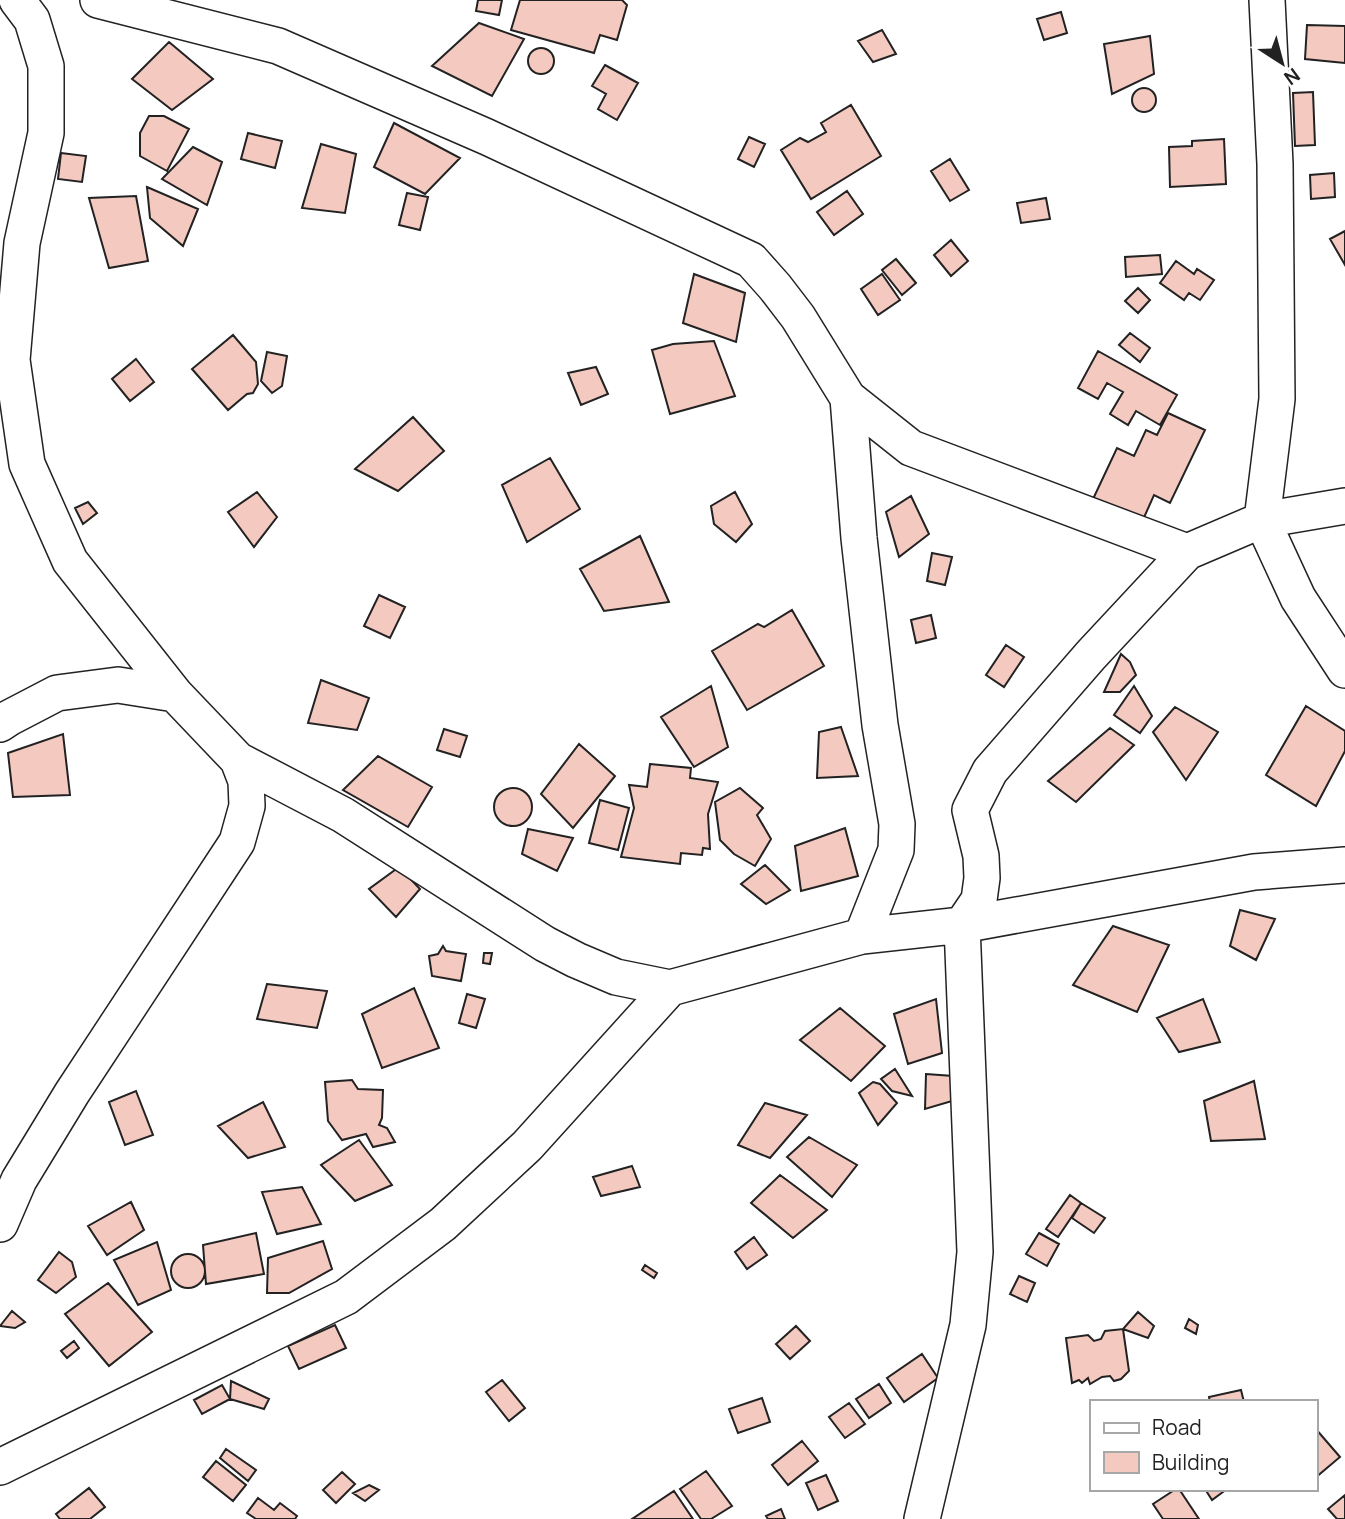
<svg xmlns="http://www.w3.org/2000/svg" width="1345" height="1519" font-family="Manrope,sans-serif">
  <style>
    .building { fill: #f3c9c0; stroke: #222; stroke-width: 2 }
    .lines { fill: none; stroke-linecap: round; stroke-linejoin: round }
    .minor-casing { stroke: #222; stroke-width: 38 }
    .minor { stroke: #fff; stroke-width: 35 }
  </style>
  <rect width="100%" height="100%" fill="#fff"/>
  <path class="building" d="M 478,0 L 502,0 L 499,15 L 476,11 Z
    M 520,0 L 622,0 L 627,5 L 617,40 L 600,35 L 594,53 L 511,30 Z
    M 1061,12 L 1067,33 L 1044,40 L 1037,19 Z
    M 479,23 L 524,39 L 492,96 L 432,66 Z
    M 1307,25 L 1345,26 L 1345,63 L 1305,59 Z
    M 882,30 L 896,54 L 873,62 L 858,41 Z
    M 1150,36 L 1154,74 L 1112,94 L 1104,44 Z
    M 169,42 L 213,79 L 172,110 L 132,79 Z
    M528 61a13 13 0 1 1 26 0a13 13 0 1 1-26 0Z
    M 605,65 L 638,83 L 617,120 L 598,109 L 606,94 L 592,86 Z
    M1132 100a12 12 0 1 1 24 0a12 12 0 1 1-24 0Z
    M 1313,92 L 1315,145 L 1295,146 L 1293,93 Z
    M 851,105 L 881,156 L 811,199 L 781,150 L 800,138 L 808,142 L 826,132 L 821,123 Z
    M 149,116 L 164,116 L 189,129 L 167,171 L 140,156 L 140,133 Z
    M 394,123 L 460,158 L 425,194 L 374,167 Z
    M 248,133 L 282,141 L 275,168 L 241,159 Z
    M 749,137 L 765,144 L 754,167 L 738,159 Z
    M 1224,139 L 1226,184 L 1170,187 L 1169,147 L 1192,146 L 1192,141 Z
    M 321,144 L 356,154 L 345,213 L 302,208 Z
    M 193,147 L 222,162 L 207,205 L 162,179 Z
    M 61,153 L 86,156 L 82,182 L 58,179 Z
    M 950,159 L 969,190 L 950,201 L 931,171 Z
    M 1334,173 L 1335,197 L 1311,199 L 1310,175 Z
    M 147,187 L 198,209 L 183,246 L 150,218 Z
    M 847,191 L 863,214 L 834,235 L 817,212 Z
    M 407,193 L 428,197 L 420,230 L 399,225 Z
    M 136,196 L 148,261 L 109,268 L 89,198 Z
    M 1046,198 L 1050,219 L 1021,223 L 1017,203 Z
    M 1345,231 L 1345,265 L 1330,239 Z
    M 951,240 L 968,261 L 951,276 L 934,255 Z
    M 1160,255 L 1162,274 L 1126,277 L 1125,257 Z
    M 896,259 L 916,283 L 902,295 L 882,270 Z
    M 1176,261 L 1194,274 L 1197,269 L 1214,280 L 1200,300 L 1189,293 L 1184,300 L 1160,283 Z
    M 694,274 L 745,293 L 736,342 L 683,323 Z
    M 882,274 L 900,300 L 878,315 L 861,289 Z
    M 1138,288 L 1150,300 L 1138,313 L 1125,301 Z
    M 1130,333 L 1150,348 L 1140,362 L 1119,345 Z
    M 233,335 L 256,362 L 258,384 L 253,393 L 247,394 L 228,410 L 192,369 Z
    M 714,341 L 735,396 L 670,414 L 652,350 L 673,344 Z
    M 1098,351 L 1177,395 L 1160,425 L 1136,411 L 1128,425 L 1110,414 L 1123,392 L 1107,383 L 1098,399 L 1078,388 Z
    M 267,352 L 287,356 L 282,386 L 272,393 L 261,381 Z
    M 136,359 L 154,382 L 130,401 L 112,379 Z
    M 596,367 L 608,394 L 581,405 L 568,373 Z
    M 1168,413 L 1205,430 L 1170,503 L 1154,495 L 1142,522 L 1093,499 L 1117,448 L 1134,456 L 1146,430 L 1157,435 Z
    M 413,417 L 444,451 L 398,491 L 355,469 Z
    M 550,458 L 580,509 L 527,542 L 502,485 Z
    M 257,492 L 277,517 L 254,547 L 228,512 Z
    M 735,492 L 752,524 L 736,542 L 714,524 L 711,506 Z
    M 911,496 L 929,534 L 899,557 L 886,512 Z
    M 88,502 L 97,513 L 83,524 L 75,508 Z
    M 640,536 L 669,602 L 604,611 L 580,569 Z
    M 932,553 L 952,557 L 945,585 L 927,581 Z
    M 379,595 L 405,607 L 390,638 L 364,626 Z
    M 792,610 L 824,666 L 747,710 L 712,651 L 758,624 L 764,627 Z
    M 931,615 L 936,638 L 916,643 L 911,620 Z
    M 1006,645 L 1024,657 L 1004,687 L 986,675 Z
    M 1121,654 L 1130,662 L 1136,675 L 1120,692 L 1104,692 Z
    M 321,680 L 369,698 L 357,730 L 308,723 Z
    M 711,686 L 728,747 L 694,767 L 661,717 Z
    M 1134,686 L 1152,716 L 1140,733 L 1114,715 Z
    M 1306,706 L 1345,731 L 1345,751 L 1316,806 L 1266,775 Z
    M 1175,707 L 1218,732 L 1186,780 L 1153,732 Z
    M 841,727 L 858,776 L 817,778 L 819,732 Z
    M 1110,728 L 1134,745 L 1076,802 L 1048,781 Z
    M 444,729 L 467,736 L 460,757 L 437,750 Z
    M 63,734 L 70,795 L 13,797 L 8,753 Z
    M 579,744 L 615,776 L 573,828 L 541,794 Z
    M 378,756 L 432,787 L 408,827 L 343,790 Z
    M 650,764 L 691,768 L 690,778 L 718,782 L 708,814 L 710,849 L 703,848 L 702,855 L 681,853 L 680,864 L 621,857 L 634,808 L 629,785 L 647,787 Z
    M494 807a19 19 0 1 1 38 0a19 19 0 1 1-38 0Z
    M 740,788 L 763,808 L 757,815 L 771,839 L 755,866 L 734,854 L 720,840 L 715,802 Z
    M 600,800 L 629,808 L 618,850 L 589,843 Z
    M 845,828 L 858,876 L 801,891 L 795,846 Z
    M 528,829 L 573,838 L 557,871 L 522,854 Z
    M 765,865 L 790,890 L 766,904 L 741,884 Z
    M 399,867 L 420,889 L 396,917 L 369,889 Z
    M 1240,910 L 1275,919 L 1256,960 L 1230,946 Z
    M 1113,926 L 1169,945 L 1137,1012 L 1073,985 Z
    M 443,946 L 446,951 L 466,954 L 461,981 L 432,976 L 429,956 L 438,954 Z
    M 484,953 L 492,953 L 490,964 L 483,963 Z
    M 267,984 L 327,991 L 317,1028 L 257,1019 Z
    M 414,988 L 439,1048 L 382,1068 L 362,1014 Z
    M 467,994 L 485,999 L 476,1028 L 459,1023 Z
    M 936,999 L 942,1053 L 908,1064 L 894,1014 Z
    M 1203,999 L 1220,1042 L 1179,1052 L 1157,1018 Z
    M 840,1008 L 885,1046 L 851,1081 L 800,1040 Z
    M 895,1069 L 912,1096 L 892,1091 L 881,1079 Z
    M 926,1074 L 953,1076 L 952,1101 L 925,1109 Z
    M 352,1080 L 358,1089 L 383,1090 L 382,1118 L 379,1125 L 387,1128 L 395,1142 L 373,1147 L 366,1134 L 342,1140 L 328,1121 L 325,1082 Z
    M 1254,1081 L 1265,1139 L 1211,1141 L 1204,1101 Z
    M 873,1082 L 880,1084 L 897,1103 L 878,1125 L 859,1093 Z
    M 136,1091 L 153,1135 L 125,1145 L 109,1102 Z
    M 263,1102 L 285,1147 L 248,1158 L 218,1126 Z
    M 765,1103 L 807,1115 L 770,1158 L 738,1145 Z
    M 809,1137 L 857,1165 L 832,1197 L 787,1157 Z
    M 359,1140 L 392,1185 L 355,1201 L 321,1165 Z
    M 632,1166 L 640,1187 L 601,1196 L 593,1177 Z
    M 780,1175 L 827,1210 L 793,1238 L 751,1203 Z
    M 302,1187 L 321,1224 L 277,1234 L 262,1192 Z
    M 1070,1195 L 1081,1203 L 1058,1237 L 1046,1229 Z
    M 131,1202 L 144,1230 L 107,1255 L 88,1226 Z
    M 1081,1203 L 1105,1218 L 1094,1233 L 1072,1218 Z
    M 256,1233 L 264,1274 L 206,1284 L 203,1245 Z
    M 1039,1233 L 1059,1244 L 1047,1266 L 1026,1254 Z
    M 754,1237 L 767,1255 L 747,1269 L 735,1252 Z
    M 323,1241 L 332,1269 L 289,1293 L 267,1293 L 268,1258 Z
    M 157,1242 L 171,1290 L 138,1305 L 114,1260 Z
    M 59,1252 L 72,1262 L 76,1277 L 56,1293 L 38,1280 Z
    M171 1271a17 17 0 1 1 34 0a17 17 0 1 1-34 0Z
    M 645,1265 L 657,1273 L 654,1278 L 642,1270 Z
    M 1019,1276 L 1035,1283 L 1027,1302 L 1010,1294 Z
    M 108,1283 L 152,1332 L 109,1366 L 65,1314 Z
    M 12,1311 L 25,1322 L 15,1328 L 0,1326 Z
    M 1138,1312 L 1154,1326 L 1148,1338 L 1123,1329 Z
    M 1189,1319 L 1198,1325 L 1196,1334 L 1185,1328 Z
    M 335,1325 L 346,1348 L 299,1369 L 288,1346 Z
    M 796,1326 L 810,1341 L 790,1359 L 776,1344 Z
    M 1123,1329 L 1129,1371 L 1121,1379 L 1114,1381 L 1110,1376 L 1102,1377 L 1090,1384 L 1088,1378 L 1082,1383 L 1079,1380 L 1072,1383 L 1066,1338 L 1088,1335 L 1094,1341 L 1101,1339 L 1105,1331 Z
    M 74,1341 L 79,1348 L 67,1358 L 61,1351 Z
    M 922,1354 L 938,1378 L 904,1402 L 887,1378 Z
    M 502,1380 L 525,1408 L 509,1421 L 486,1392 Z
    M 231,1381 L 269,1399 L 264,1409 L 230,1399 Z
    M 879,1384 L 891,1403 L 869,1418 L 856,1399 Z
    M 222,1385 L 230,1399 L 202,1414 L 194,1400 Z
    M 1241,1390 L 1244,1402 L 1210,1402 L 1209,1397 Z
    M 762,1398 L 770,1422 L 738,1433 L 729,1409 Z
    M 849,1403 L 865,1424 L 845,1438 L 829,1417 Z
    M 1315,1428 L 1340,1457 L 1315,1478 Z
    M 802,1441 L 818,1461 L 788,1485 L 772,1465 Z
    M 226,1449 L 256,1470 L 248,1481 L 220,1458 Z
    M 216,1461 L 246,1485 L 233,1501 L 203,1477 Z
    M 706,1471 L 732,1506 L 711,1519 L 701,1519 L 680,1489 Z
    M 342,1472 L 355,1484 L 336,1503 L 323,1490 Z
    M 826,1475 L 838,1501 L 818,1510 L 806,1483 Z
    M 369,1485 L 379,1490 L 365,1501 L 353,1493 Z
    M 89,1488 L 105,1507 L 90,1519 L 60,1519 L 56,1514 Z
    M 1176,1489 L 1179,1489 L 1199,1519 L 1163,1519 L 1153,1504 Z
    M 1205,1489 L 1227,1489 L 1212,1500 Z
    M 674,1491 L 693,1519 L 632,1519 Z
    M 1345,1495 L 1345,1519 L 1337,1519 L 1328,1509 Z
    M 258,1498 L 274,1510 L 280,1503 L 297,1516 L 295,1519 L 256,1519 L 247,1513 Z
    M 781,1509 L 785,1519 L 768,1519 L 766,1516 Z"/>
  <g class="lines">
    <defs>
      <path id="minor" d="M 17,0 L 32,20 L 46,66 L 46,133 L 22,243 L 12,360 L 27,464 L 70,561 L 175,694 L 238,760 L 343,815 L 545,944 L 576,960 L 616,977 L 670,988 L 862,936 L 962,925 L 1254,872 L 1345,865
        M 98,0 L 278,46 L 487,137 L 751,260 L 775,287 L 798,317 L 848,398 L 911,448 L 1187,552
        M 1267,0 L 1275,164 L 1277,399 L 1262,520 L 1298,598 L 1345,670
        M 848,398 L 859,538 L 880,725 L 897,824 L 896,850 L 862,936
        M 0,724 L 9,718 L 57,693 L 118,685 L 175,694
        M 0,1224 L 19,1180 L 72,1093 L 237,842 L 247,806 L 246,781 L 238,760
        M 0,1467 L 346,1297 L 443,1224 L 527,1146 L 670,988
        M 922,1519 L 968,1325 L 975,1252 L 962,925 L 979,900 L 982,878 L 981,856 L 970,810 L 990,771 L 1091,655 L 1187,552 L 1262,520 L 1345,506"/>
    </defs>
    <use href="#minor" class="minor-casing"/>
    <use href="#minor" class="minor"/>
  </g>
  <rect x="1090" y="1400" width="228" height="91" fill="#ffffff" stroke="#a7a7a7" stroke-width="2"/>
  <rect x="1104" y="1423" width="35" height="10" fill="#ffffff" stroke="#a7a7a7" stroke-width="2"/>
  <text x="1152" y="1435" font-size="21" fill="#222222">Road</text>
  <rect x="1104" y="1452" width="35" height="21" fill="#f3c9c0" stroke="#a7a7a7" stroke-width="2"/>
  <text x="1152" y="1470" font-size="21" fill="#222222">Building</text>
  <g transform="translate(1282 63) rotate(144)" stroke="#ffffff" stroke-width="5" paint-order="stroke">
  <path d="M0-5L12 26L0 18L-12 26Z" fill="#222222"/>
  <text y="-10" font-size="19" font-weight="bold" text-anchor="middle" fill="#222222">N</text>
  </g>
</svg>
